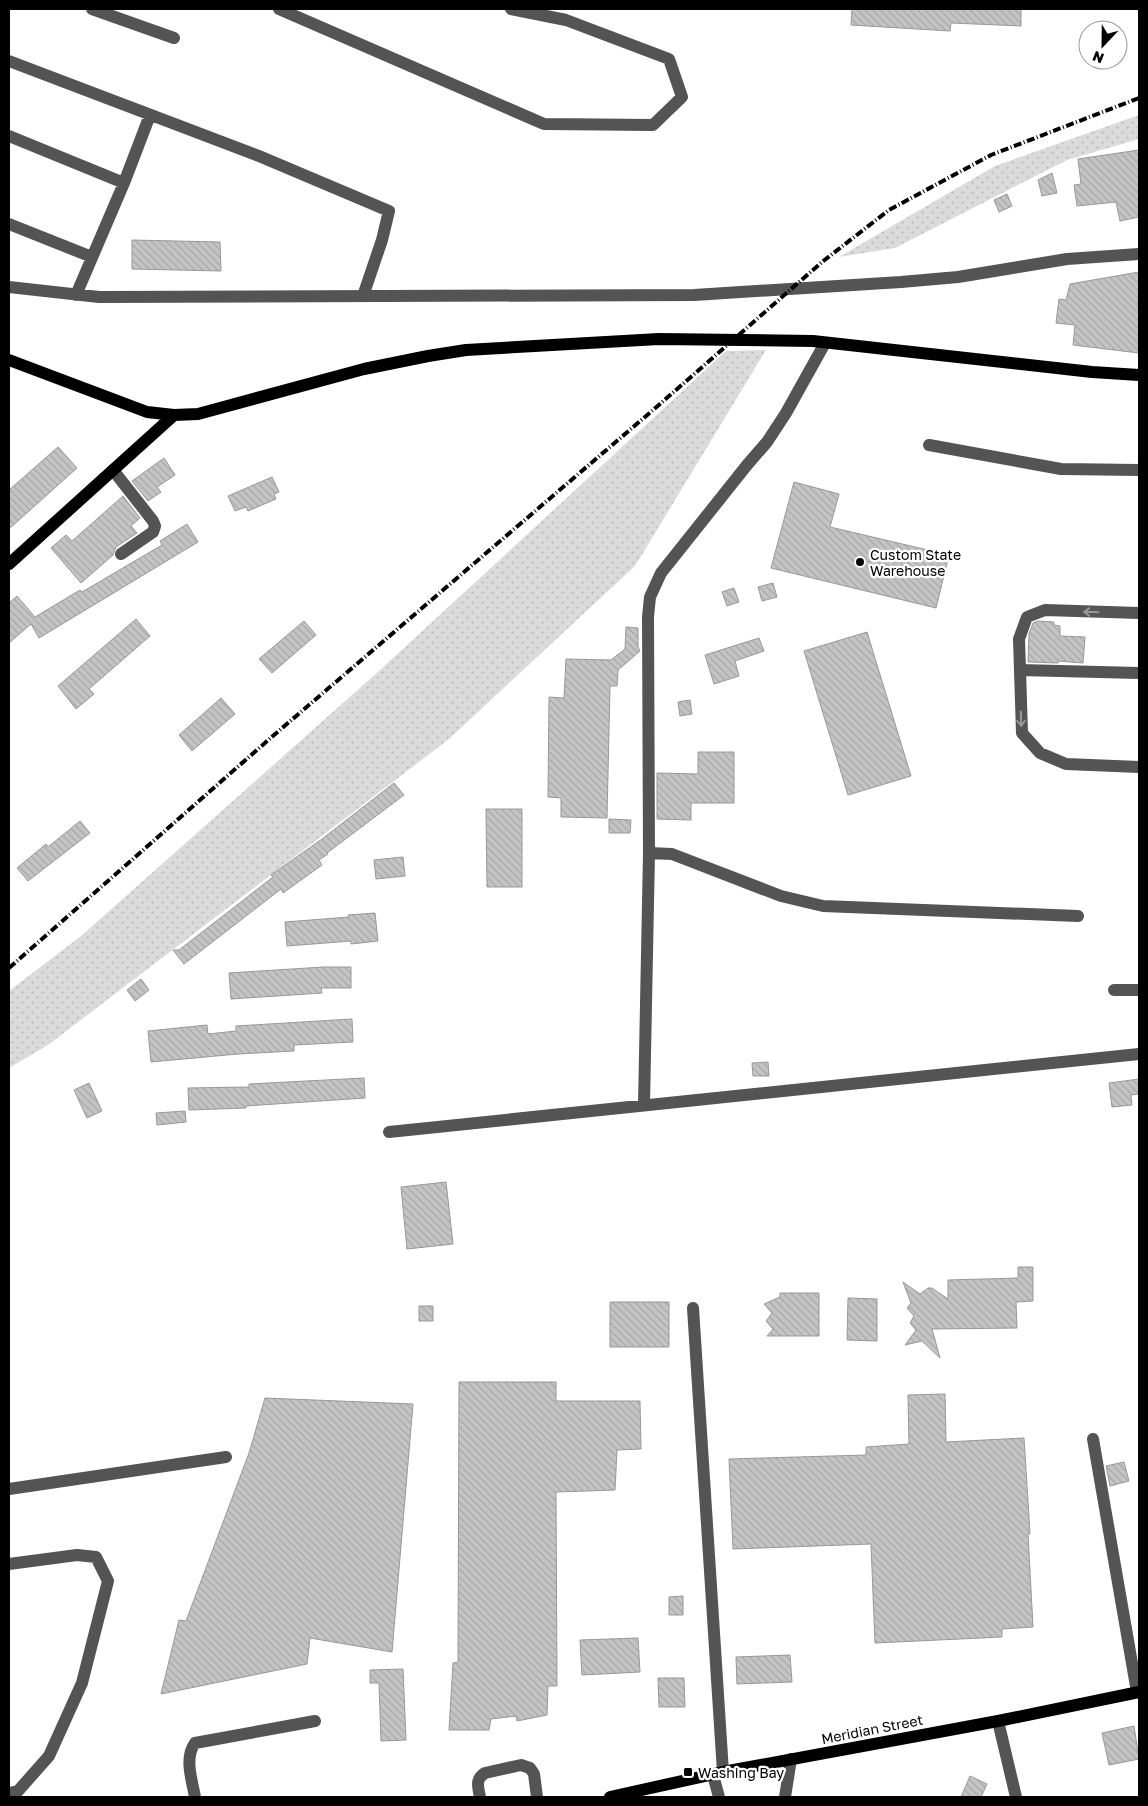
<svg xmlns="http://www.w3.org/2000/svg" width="1148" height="1806" font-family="'Golos Text',sans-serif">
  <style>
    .grass { fill: url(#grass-dots) }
    .building { fill: url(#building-back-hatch); stroke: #989898 }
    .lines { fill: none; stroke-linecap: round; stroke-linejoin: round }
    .minor { stroke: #545454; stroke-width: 12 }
    .major { stroke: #000; stroke-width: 12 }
    .rail { stroke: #000; stroke-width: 4; stroke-dasharray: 8 2.5 1 2.5; stroke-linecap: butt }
    .oneway { stroke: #989898 }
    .poi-dot { fill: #000; stroke: #fff; stroke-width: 2 }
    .labels { text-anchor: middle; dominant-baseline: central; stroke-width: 4.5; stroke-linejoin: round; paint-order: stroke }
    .poi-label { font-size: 14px; fill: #000; stroke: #fff; text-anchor: start }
    .street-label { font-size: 14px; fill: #000; stroke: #fff }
  </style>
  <defs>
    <pattern id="grass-dots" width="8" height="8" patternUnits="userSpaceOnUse" patternTransform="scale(1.25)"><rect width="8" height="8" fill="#dbdbdb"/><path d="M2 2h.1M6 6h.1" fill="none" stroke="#bababa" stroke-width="1.8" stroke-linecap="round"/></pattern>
    <pattern id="building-back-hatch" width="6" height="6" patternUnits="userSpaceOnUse" patternTransform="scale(1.25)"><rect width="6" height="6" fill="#c4c4c4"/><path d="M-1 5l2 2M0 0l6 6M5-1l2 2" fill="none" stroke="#a7a7a7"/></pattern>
  </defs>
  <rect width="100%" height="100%" fill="#fff"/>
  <path class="grass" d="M 1139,115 L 1139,139 L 1067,160 L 895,248 L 839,257 L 995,166 Z
    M 766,350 L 635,566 L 449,739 L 48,1045 L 9,1068 L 9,991 L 81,936 L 379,671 L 726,351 Z"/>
  <path class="building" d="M 852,9 L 1021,9 L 1021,26 L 951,23 L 950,31 L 851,25 Z
    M 1139,150 L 1139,217 L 1120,221 L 1116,202 L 1077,206 L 1074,185 L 1081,184 L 1078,159 Z
    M 1052,173 L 1057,193 L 1042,196 L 1038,180 Z
    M 1007,194 L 1012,206 L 999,212 L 994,200 Z
    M 132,240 L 220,242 L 221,271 L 132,269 Z
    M 1139,272 L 1138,309 L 1139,309 L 1139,353 L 1073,345 L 1075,325 L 1056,323 L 1059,299 L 1066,300 L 1070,284 Z
    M 58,447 L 77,468 L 9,529 L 9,490 Z
    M 164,458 L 175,475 L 157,487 L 161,492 L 148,501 L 132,481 Z
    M 272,477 L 279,492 L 274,494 L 276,499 L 248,511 L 246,507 L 235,511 L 228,496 Z
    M 794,482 L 839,494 L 830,527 L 949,555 L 936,608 L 771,568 Z
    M 123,496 L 140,518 L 131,526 L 137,533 L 116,547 L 113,555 L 81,583 L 51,548 L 66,535 L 72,541 Z
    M 187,524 L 198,542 L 39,638 L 31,624 L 9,643 L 9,603 L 17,596 L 35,617 L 80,590 L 82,592 L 162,545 L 160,541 Z
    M 773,583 L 777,597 L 762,601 L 758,587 Z
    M 734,588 L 739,602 L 727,606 L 722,592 Z
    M 136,619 L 150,636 L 89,689 L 94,694 L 76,709 L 58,686 Z
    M 304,621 L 316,635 L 272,673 L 259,659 Z
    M 1038,621 L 1054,622 L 1054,625 L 1060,626 L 1060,636 L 1085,637 L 1083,663 L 1058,661 L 1058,663 L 1028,662 L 1029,634 L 1033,623 Z
    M 626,627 L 638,628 L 638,647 L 640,651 L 618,670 L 617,686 L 610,686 L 607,818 L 561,817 L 561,798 L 548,797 L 549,697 L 564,698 L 566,659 L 611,660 L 625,649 Z
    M 867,632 L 911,776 L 848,795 L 804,651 Z
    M 759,638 L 764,651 L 735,661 L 739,676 L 714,684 L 705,655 Z
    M 221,698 L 235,714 L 192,751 L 179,735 Z
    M 690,700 L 692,714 L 680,716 L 678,702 Z
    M 698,752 L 734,752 L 734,803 L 691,803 L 691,820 L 657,819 L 657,773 L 698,774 Z
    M 394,783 L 404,795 L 327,853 L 328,854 L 319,860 L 322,865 L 283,893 L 281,889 L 184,964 L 173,950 L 179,950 L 273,877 L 271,875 L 322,839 Z
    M 486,809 L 522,809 L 522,887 L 487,887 Z
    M 609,819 L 631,820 L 630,833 L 609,833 Z
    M 80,821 L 90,833 L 28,881 L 17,868 L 46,844 L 48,847 Z
    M 403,857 L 405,876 L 376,879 L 374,860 Z
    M 375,913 L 378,941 L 351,944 L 351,941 L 287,946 L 285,922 L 349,917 L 348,915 Z
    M 323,967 L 351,967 L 351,988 L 321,988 L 322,993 L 231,999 L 229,973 Z
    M 141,979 L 149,990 L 135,1001 L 127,990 Z
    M 352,1019 L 353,1042 L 294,1045 L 294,1051 L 238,1054 L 151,1062 L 148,1031 L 207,1025 L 208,1034 L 236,1031 L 236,1026 Z
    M 768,1062 L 769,1076 L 753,1076 L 752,1063 Z
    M 364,1078 L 365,1098 L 246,1106 L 246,1108 L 189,1110 L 188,1088 L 249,1087 L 249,1084 Z
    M 1139,1079 L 1139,1094 L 1131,1095 L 1132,1105 L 1112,1107 L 1109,1083 Z
    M 89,1083 L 102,1111 L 87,1118 L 74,1090 Z
    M 185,1111 L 186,1122 L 157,1125 L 156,1113 Z
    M 446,1182 L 453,1244 L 407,1249 L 401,1187 Z
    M 1018,1267 L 1033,1267 L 1033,1301 L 1016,1302 L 1017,1328 L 932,1329 L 940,1358 L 922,1341 L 905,1345 L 916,1330 L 910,1323 L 914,1316 L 907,1308 L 911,1303 L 903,1282 L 920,1294 L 928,1288 L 932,1288 L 948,1299 L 948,1280 L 1018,1278 Z
    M 780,1293 L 819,1293 L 819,1336 L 767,1336 L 773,1329 L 766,1321 L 772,1313 L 764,1304 L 780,1297 Z
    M 848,1298 L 877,1299 L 877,1341 L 847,1340 Z
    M 610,1302 L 669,1302 L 669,1347 L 610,1347 Z
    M 419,1306 L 433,1306 L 433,1321 L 419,1321 Z
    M 459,1382 L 556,1382 L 556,1401 L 640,1401 L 641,1449 L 617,1450 L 615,1490 L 556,1492 L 557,1686 L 548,1686 L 547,1715 L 517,1721 L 516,1716 L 491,1719 L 489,1730 L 449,1730 L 453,1663 L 458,1662 Z
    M 945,1394 L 946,1442 L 1024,1438 L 1030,1534 L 1028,1534 L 1033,1627 L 1002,1629 L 1002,1637 L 875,1643 L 871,1544 L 733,1549 L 729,1459 L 866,1455 L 866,1447 L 909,1444 L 908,1395 Z
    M 265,1398 L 413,1404 L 392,1652 L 310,1638 L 307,1664 L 161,1694 L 179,1620 L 186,1621 L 249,1453 Z
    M 1124,1462 L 1129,1481 L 1110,1486 L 1106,1466 Z
    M 683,1596 L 683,1615 L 669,1615 L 669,1597 Z
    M 638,1638 L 640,1672 L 582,1675 L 580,1640 Z
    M 790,1655 L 792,1682 L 737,1684 L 736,1657 Z
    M 403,1669 L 406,1740 L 381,1741 L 379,1683 L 370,1683 L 370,1670 Z
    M 658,1678 L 684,1678 L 685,1707 L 659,1707 Z
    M 1134,1726 L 1139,1759 L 1109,1765 L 1102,1733 Z
    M 970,1776 L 987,1784 L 981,1797 L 961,1797 Z"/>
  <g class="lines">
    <path class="minor" d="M 92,9 L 174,38
      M 279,9 L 544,124 L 653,125 L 682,97 L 669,59 L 566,20 L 511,9
      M 9,61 L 259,156 L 389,211 L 382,240 L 363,296
      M 9,136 L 124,183
      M 9,224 L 92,257
      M 9,287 L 99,297 L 694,295 L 901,282 L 958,277 L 1067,259 L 1139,254
      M 76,295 L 124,183 L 150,115
      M 929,445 L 1061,469 L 1139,470
      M 113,470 L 153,521 L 155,526 L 153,532 L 121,554
      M 1139,613 L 1045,610 L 1027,617 L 1019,639 L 1022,733 L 1040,753 L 1066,764 L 1139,767
      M 1020,670 L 1139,673
      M 649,853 L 672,854 L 781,896 L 823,906 L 1078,916
      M 1114,990 L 1139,990
      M 644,1105 L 649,853 L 648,617 L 650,597 L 661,573 L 747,465 L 767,442 L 786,413 L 825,343
      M 389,1132 L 1139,1054
      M 693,1308 L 723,1772
      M 1093,1439 L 1137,1692
      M 9,1489 L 226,1457
      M 9,1564 L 77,1555 L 96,1557 L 108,1581 L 82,1683 L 49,1756 L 18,1791 L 9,1793
      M 998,1721 L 1016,1797
      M 713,1775 L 719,1797
      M 195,1797 C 192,1780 184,1758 195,1743 L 315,1721
      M 480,1797 C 478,1787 475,1779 485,1773 L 521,1765 L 530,1768 L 534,1774 L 537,1797
      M 785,1797 L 791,1759"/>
    <path class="major" d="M 9,360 L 147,412 L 174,415 L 198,414 L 364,369 L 428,356 L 466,350 L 659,339 L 813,341 L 1092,372 L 1139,375
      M 9,564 L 174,415
      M 610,1797 L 723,1772 L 998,1721 L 1139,1692"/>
    <path class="rail" d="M 9,968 L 274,735 L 660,404 L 822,262 L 889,210 L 991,155 L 1139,98"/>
  </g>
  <defs><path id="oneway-shaft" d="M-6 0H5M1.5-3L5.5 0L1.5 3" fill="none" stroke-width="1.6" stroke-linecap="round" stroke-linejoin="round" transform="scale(1.25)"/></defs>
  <g class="oneway">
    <use href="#oneway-shaft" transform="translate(1091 612) rotate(-178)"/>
    <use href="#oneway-shaft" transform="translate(1021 719) rotate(88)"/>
  </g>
  <g class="poi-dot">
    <circle cx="860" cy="562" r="5"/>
    <rect x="683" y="1767" width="10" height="10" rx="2.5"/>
  </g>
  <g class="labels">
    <g class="poi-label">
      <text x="870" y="554">Custom State<tspan x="870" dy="16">Warehouse</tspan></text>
      <text x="698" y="1772">Washing Bay</text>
    </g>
    <g class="street-label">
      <text transform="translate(872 1729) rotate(-11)">Meridian Street</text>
    </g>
  </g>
  <rect width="1148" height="1806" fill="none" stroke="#000000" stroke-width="20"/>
  <g transform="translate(1103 45) rotate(202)"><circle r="24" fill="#ffffff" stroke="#999999"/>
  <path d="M0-4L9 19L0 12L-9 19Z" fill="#000000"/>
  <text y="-8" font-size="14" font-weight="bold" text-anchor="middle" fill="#000000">N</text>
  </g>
</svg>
